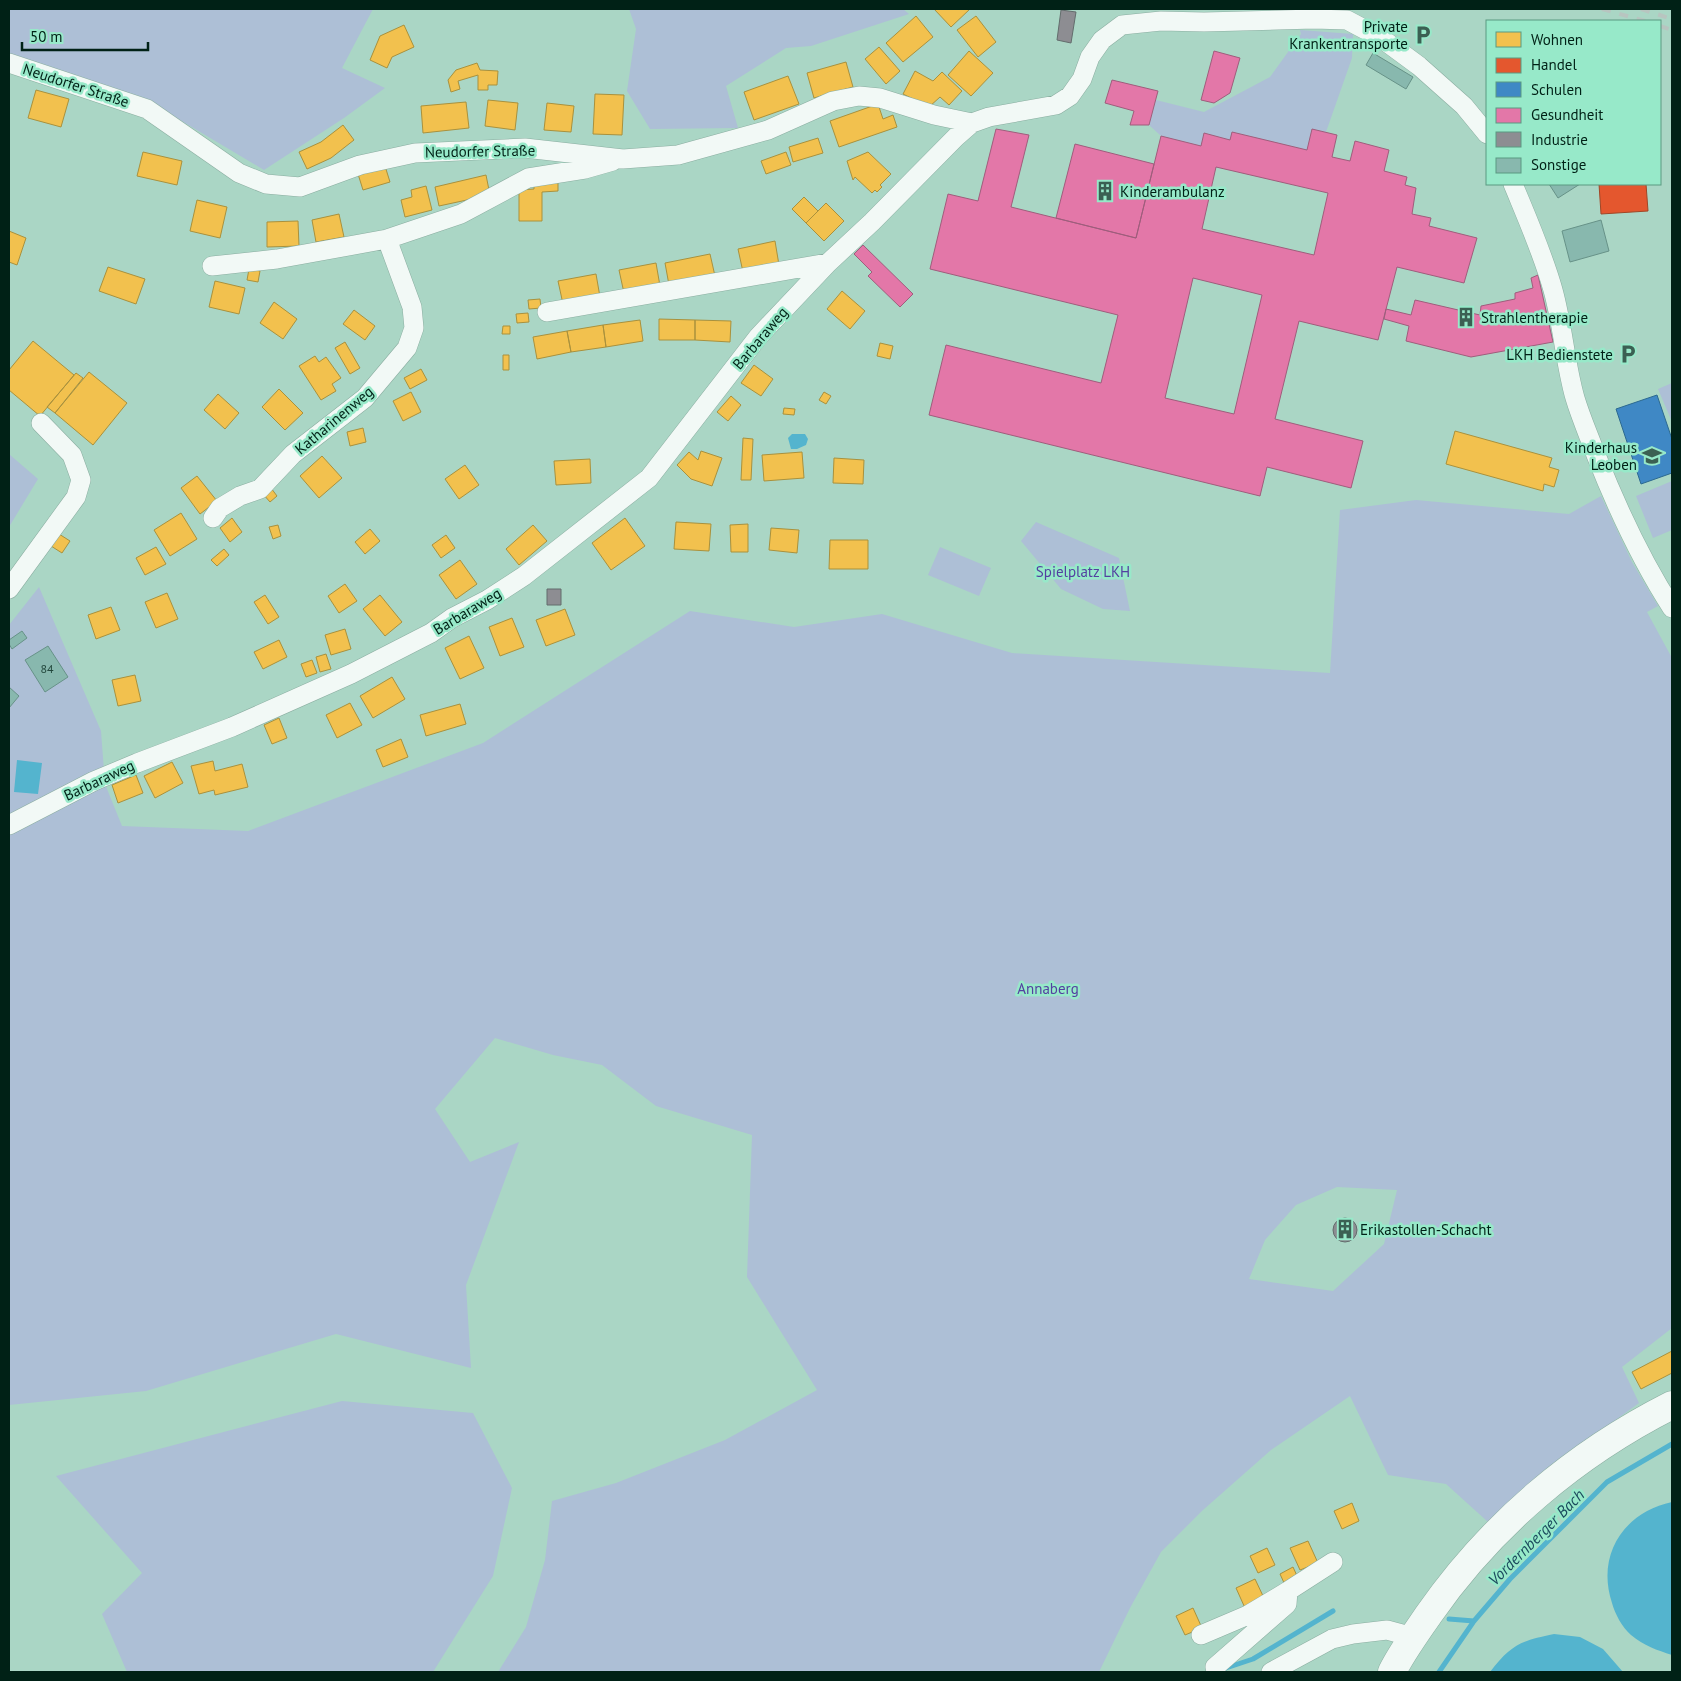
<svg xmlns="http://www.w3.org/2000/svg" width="1681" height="1681" font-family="'PT Sans',sans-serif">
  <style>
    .green { fill: #adbfd6; fill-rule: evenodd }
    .water { fill: #54b4ce }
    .homes { fill: #f2c14e; stroke: #a9913d }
    .shops { fill: #e4572e; stroke: #a04727 }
    .schools { fill: #3f88c5; stroke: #2c6990 }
    .health { fill: #e377a8; stroke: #9f5d7c; fill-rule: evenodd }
    .industry { fill: #8d8d92; stroke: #636d6d }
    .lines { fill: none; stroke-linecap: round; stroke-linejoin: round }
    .stream { stroke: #54b4ce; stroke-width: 5 }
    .building { fill: #88b8ae; stroke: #679288 }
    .minor-casing { stroke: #8aada0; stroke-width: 20 }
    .primary-casing { stroke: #8aada0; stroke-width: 29 }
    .minor { stroke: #f2f9f6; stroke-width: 19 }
    .primary { stroke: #f2f9f6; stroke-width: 28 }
    .rail { stroke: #b8c5c0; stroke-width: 4; stroke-dasharray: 9 9; stroke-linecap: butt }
    .labels { text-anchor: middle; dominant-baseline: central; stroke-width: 5; stroke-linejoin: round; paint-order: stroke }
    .number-label { font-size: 12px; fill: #22473c }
    .poi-label { font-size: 15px; fill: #002116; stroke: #97e9c9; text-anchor: end }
    .street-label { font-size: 15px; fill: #002116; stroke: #97e9c9 }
    .park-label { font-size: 15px; fill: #5340a0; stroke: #97e9c9 }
    .water-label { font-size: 16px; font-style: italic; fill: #1b4a5d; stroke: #97e9c9 }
  </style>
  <rect width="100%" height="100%" fill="#aad6c5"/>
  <path class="green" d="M 9,9 L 373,9 L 342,68 L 385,88 L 344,118 L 264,170 L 148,101 L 9,55 Z
    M 629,9 L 903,9 L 909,14 L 811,46 L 786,48 L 726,86 L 738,128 L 650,129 L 627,91 L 636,29 Z
    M 1300,30 L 1353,34 L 1352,58 L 1326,132 L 1312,129 L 1307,150 L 1232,132 L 1230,140 L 1204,133 L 1201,146 L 1161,136 L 1149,125 L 1156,100 L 1204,112 L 1270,77 L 1301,34 Z
    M 1672,383 L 1672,422 L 1658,389 Z
    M 9,454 L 38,479 L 9,527 Z
    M 1672,481 L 1672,530 L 1653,538 L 1636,496 Z
    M 1601,496 L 1632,562 L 1658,606 L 1647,612 L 1672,658 L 1672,1328 L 1622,1367 L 1639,1403 L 1558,1462 L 1488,1522 L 1446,1484 L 1388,1475 L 1350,1396 L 1271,1450 L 1203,1510 L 1161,1552 L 1130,1608 L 1099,1672 L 498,1672 L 526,1627 L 545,1560 L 552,1501 L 616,1483 L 725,1440 L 817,1390 L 747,1277 L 752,1135 L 656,1106 L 602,1065 L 553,1055 L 495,1038 L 435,1109 L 470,1162 L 519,1142 L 466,1285 L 471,1368 L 336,1334 L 146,1391 L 9,1405 L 9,625 L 39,587 L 101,731 L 105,784 L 122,826 L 248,831 L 483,743 L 690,611 L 794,627 L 882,614 L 1012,653 L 1330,673 L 1340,510 L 1416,500 L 1569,514 ZM 1337,1187 L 1397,1190 L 1384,1244 L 1333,1291 L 1249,1279 L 1265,1240 L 1296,1205 Z
    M 1036,522 L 1119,558 L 1130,611 L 1103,609 L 1061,589 L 1021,541 Z
    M 940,547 L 991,568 L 979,596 L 928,575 Z
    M 342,1401 L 473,1413 L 512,1488 L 493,1576 L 433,1672 L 127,1672 L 102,1614 L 142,1573 L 56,1476 Z"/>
  <path class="water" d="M 792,434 L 805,434 L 808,439 L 806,445 L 797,449 L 791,449 L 788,438 Z
    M 17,760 L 42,763 L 38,794 L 14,792 Z
    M 1672,1502 L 1672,1655 C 1657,1650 1644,1646 1631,1635 C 1622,1627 1615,1614 1612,1603 C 1596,1555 1624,1512 1672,1502 Z
    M 1554,1634 L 1580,1637 L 1603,1649 L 1623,1672 L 1490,1672 C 1511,1645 1520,1641 1554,1634 Z"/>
  <path class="homes" d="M 934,9 L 970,9 L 951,27 Z
    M 916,16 L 933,37 L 903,62 L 886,43 Z
    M 976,16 L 996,42 L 978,57 L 957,30 Z
    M 404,25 L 414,47 L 392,57 L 387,68 L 370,60 L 380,36 Z
    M 879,47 L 900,71 L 886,84 L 865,59 Z
    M 969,51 L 993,73 L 971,96 L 948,75 Z
    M 846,62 L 853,87 L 814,98 L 807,73 Z
    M 477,63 L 480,70 L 498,71 L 497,85 L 488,85 L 488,90 L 478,90 L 478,75 L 458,81 L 460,89 L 451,92 L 448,80 L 456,70 Z
    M 915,71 L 933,81 L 942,72 L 962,91 L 949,105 L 940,97 L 929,107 L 903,94 Z
    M 788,76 L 799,104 L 754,120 L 744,92 Z
    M 36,90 L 69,99 L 61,127 L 28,118 Z
    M 595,94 L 624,95 L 622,135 L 593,134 Z
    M 488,100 L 518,103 L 515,130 L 485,126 Z
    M 466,102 L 469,128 L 423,133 L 421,106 Z
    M 547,103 L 574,106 L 571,132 L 544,130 Z
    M 878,104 L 883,119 L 893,115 L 897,127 L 839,147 L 830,121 Z
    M 343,125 L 354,140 L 331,158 L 307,169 L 299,152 L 321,142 Z
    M 818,138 L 823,153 L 793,162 L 789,147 Z
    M 143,152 L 182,161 L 177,185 L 137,176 Z
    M 786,152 L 791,165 L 766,174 L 761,161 Z
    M 868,152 L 891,174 L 880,185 L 882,187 L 877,192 L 875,190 L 872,193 L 855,177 L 853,180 L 847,161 Z
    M 385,166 L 390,182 L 363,190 L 358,174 Z
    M 486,175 L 490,195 L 439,206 L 435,187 Z
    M 558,179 L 558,191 L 542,192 L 542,221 L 519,221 L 519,190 L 534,189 L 534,181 Z
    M 426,186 L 432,210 L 405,217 L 401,200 L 412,197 L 411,190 Z
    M 804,197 L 818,211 L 806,223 L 792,209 Z
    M 197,200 L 227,207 L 220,238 L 190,231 Z
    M 826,203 L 844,221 L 824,241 L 806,223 Z
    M 339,214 L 344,237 L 316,242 L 312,220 Z
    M 298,221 L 299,246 L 267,247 L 267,222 Z
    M 9,231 L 26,238 L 17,265 L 9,262 Z
    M 775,241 L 779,265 L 743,272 L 738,249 Z
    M 710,254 L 715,276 L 669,285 L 665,263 Z
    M 656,263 L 660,286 L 624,293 L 619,270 Z
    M 108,267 L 145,279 L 136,304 L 99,291 Z
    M 249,269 L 260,271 L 258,282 L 247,280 Z
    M 596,274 L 600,297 L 563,304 L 558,281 Z
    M 215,281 L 245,288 L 239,314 L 209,307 Z
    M 842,291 L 865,311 L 850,329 L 827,309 Z
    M 540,299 L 541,308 L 529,309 L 528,300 Z
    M 274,302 L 297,319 L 283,339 L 260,323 Z
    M 354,310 L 375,326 L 365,340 L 343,324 Z
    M 528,313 L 529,322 L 517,323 L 516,314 Z
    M 659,319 L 695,320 L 695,340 L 659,340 Z
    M 640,320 L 643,341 L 606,347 L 603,325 Z
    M 695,320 L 731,321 L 730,342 L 695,340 Z
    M 603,325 L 606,347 L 571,352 L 567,331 Z
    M 503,326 L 510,326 L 510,334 L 502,334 Z
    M 567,331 L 571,352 L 537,359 L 533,337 Z
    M 33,341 L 74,375 L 40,416 L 9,390 L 9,370 Z
    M 345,342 L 360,368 L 350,374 L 335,348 Z
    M 880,343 L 893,346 L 890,359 L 877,356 Z
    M 503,355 L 509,355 L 509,370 L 503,370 Z
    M 315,356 L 319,362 L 326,357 L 341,378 L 332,384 L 336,391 L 321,400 L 299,366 Z
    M 754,365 L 773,379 L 761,396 L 741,383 Z
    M 421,369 L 427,380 L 410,389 L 404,378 Z
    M 89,372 L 127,403 L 93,445 L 55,413 Z
    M 76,373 L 83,378 L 55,413 L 47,407 Z
    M 279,389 L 303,413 L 285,430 L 262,407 Z
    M 411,392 L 421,412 L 403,421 L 393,401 Z
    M 824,392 L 831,396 L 826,404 L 819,400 Z
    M 218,394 L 239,413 L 225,429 L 204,410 Z
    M 731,396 L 741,405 L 728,421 L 717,412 Z
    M 784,408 L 795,409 L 794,415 L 783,414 Z
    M 363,428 L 366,442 L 350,446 L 347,432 Z
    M 1455,431 L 1552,458 L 1549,467 L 1559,470 L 1554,487 L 1544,484 L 1543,491 L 1446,464 Z
    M 743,438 L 753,439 L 751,480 L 741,480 Z
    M 701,451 L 722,458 L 712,486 L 691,479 L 677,465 L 689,452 L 698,460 Z
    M 802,452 L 804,478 L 764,481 L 762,455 Z
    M 322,456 L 342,478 L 319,498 L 300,476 Z
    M 834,458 L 864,460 L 863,484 L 833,483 Z
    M 590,459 L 591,483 L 556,485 L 554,461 Z
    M 465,465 L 479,485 L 459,499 L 445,479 Z
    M 197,476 L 217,501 L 200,514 L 181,488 Z
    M 271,488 L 277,496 L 270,502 L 263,494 Z
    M 181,513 L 197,539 L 170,556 L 154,530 Z
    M 232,518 L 242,532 L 230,542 L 220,528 Z
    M 625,518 L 645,546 L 611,570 L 592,543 Z
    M 676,522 L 711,524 L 709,551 L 674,549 Z
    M 748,524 L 748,552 L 731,552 L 730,525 Z
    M 278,525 L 281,536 L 273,539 L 269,527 Z
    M 533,525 L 547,541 L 519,565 L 506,549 Z
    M 771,528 L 799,530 L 797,553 L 769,550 Z
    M 370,529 L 380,541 L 365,554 L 355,542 Z
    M 59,534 L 70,541 L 62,553 L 51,546 Z
    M 446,535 L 455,548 L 441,558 L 432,545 Z
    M 830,540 L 868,540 L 868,569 L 829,569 Z
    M 156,547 L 166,564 L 145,575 L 136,558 Z
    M 224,549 L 229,555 L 217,566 L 211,560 Z
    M 460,560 L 477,584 L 456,599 L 439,575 Z
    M 345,584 L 357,601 L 339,613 L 328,596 Z
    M 167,593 L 178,619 L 156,628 L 145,602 Z
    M 265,595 L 279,617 L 268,624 L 254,602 Z
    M 380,595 L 402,622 L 385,636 L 363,609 Z
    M 111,607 L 120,630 L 96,639 L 88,615 Z
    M 565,609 L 575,635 L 546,646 L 536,620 Z
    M 512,618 L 524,647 L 500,656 L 489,627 Z
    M 345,629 L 351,649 L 331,655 L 325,635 Z
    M 469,636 L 484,668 L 460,679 L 445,648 Z
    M 279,640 L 287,657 L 263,669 L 254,652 Z
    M 326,654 L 331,669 L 320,672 L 316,657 Z
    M 312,660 L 317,673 L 306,677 L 301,664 Z
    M 135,675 L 141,701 L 118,706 L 112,680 Z
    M 392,677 L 405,699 L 373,718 L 360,696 Z
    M 350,703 L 362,725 L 337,738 L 326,715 Z
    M 460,704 L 466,724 L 426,736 L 420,715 Z
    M 279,718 L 287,738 L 272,744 L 264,725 Z
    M 401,739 L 408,757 L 383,767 L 376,750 Z
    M 213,761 L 215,771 L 242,764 L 248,787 L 215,795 L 214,790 L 199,794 L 191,766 Z
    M 172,762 L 183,783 L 155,798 L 144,776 Z
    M 136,775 L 143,793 L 118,803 L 112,785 Z
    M 1672,1351 L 1672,1373 L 1641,1389 L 1632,1372 Z
    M 1352,1503 L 1359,1521 L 1342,1529 L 1334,1511 Z
    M 1308,1541 L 1318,1563 L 1300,1570 L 1290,1548 Z
    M 1267,1548 L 1275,1565 L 1258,1573 L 1250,1556 Z
    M 1293,1567 L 1298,1578 L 1285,1585 L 1280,1574 Z
    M 1255,1579 L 1264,1598 L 1245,1608 L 1236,1588 Z
    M 1193,1608 L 1202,1628 L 1185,1635 L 1176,1616 Z"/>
  <path class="shops" d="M 1599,184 L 1646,184 L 1648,211 L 1601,214 Z"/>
  <path class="schools" d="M 1657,395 L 1672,439 L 1672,473 L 1641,484 L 1616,409 Z"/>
  <path class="health" d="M 1214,51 L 1240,58 L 1230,93 L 1214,103 L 1201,100 Z
    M 1112,80 L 1158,91 L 1149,125 L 1130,125 L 1134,111 L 1105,103 Z
    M 996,129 L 1029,135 L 1011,207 L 1136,238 L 1161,136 L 1201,146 L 1204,133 L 1230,140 L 1232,132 L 1307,150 L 1312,129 L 1337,135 L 1332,157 L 1350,161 L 1355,141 L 1389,150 L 1384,171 L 1407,177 L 1405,185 L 1416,188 L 1412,214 L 1431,218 L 1429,226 L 1477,238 L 1464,283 L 1397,267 L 1378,340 L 1299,321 L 1275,419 L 1363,441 L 1351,488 L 1267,467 L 1260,496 L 929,415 L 946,345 L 1101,383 L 1118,315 L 930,269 L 948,194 L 978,201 ZM 1216,167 L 1328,193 L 1314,255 L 1202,229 ZM 1193,278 L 1262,295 L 1234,414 L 1165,398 Z
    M 1075,144 L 1154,164 L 1136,238 L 1056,218 Z
    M 863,245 L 913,294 L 900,307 L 868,276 L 872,272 L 854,254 Z
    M 1538,275 L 1553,342 L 1471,357 L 1406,341 L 1409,326 L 1384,319 L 1386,309 L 1411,315 L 1415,300 L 1480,315 L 1481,306 L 1515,299 L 1515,293 L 1533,288 L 1531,278 Z"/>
  <path class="industry" d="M 1061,10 L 1076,12 L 1071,43 L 1057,40 Z
    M 547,589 L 561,589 L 561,605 L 547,605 Z
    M1333 1230a12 12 0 1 1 24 0a12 12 0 1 1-24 0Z"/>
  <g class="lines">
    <path class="stream" d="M 1449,1619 L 1474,1621
      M 1226,1668 L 1253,1659 L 1333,1611
      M 1439,1672 L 1474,1621 L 1510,1579 L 1607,1482 L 1672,1444"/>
  </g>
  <path class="building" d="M 1373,53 L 1413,77 L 1406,89 L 1366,65 Z
    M 1549,184 L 1580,184 L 1558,198 Z
    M 1601,220 L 1609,251 L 1570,262 L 1562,231 Z
    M 22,631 L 27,638 L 12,649 L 9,644 L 9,640 Z
    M 48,646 L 68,677 L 45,692 L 25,660 Z
    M 9,687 L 19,696 L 9,708 Z"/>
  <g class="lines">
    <defs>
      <path id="minor" d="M 9,63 L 147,109 L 239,173 L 266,184 L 300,187 L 360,165 L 415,153 L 525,148 L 623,159 L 678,155 L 768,130 L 833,101 L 859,96 L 880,98 L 934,115 L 972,123
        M 1513,184 C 1527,218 1543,254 1553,290 C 1563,326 1565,363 1575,398 C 1581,418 1589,436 1596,455 C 1617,508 1641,560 1672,608
        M 212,266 L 277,259 L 387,239 L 461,214 L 528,178 L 585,169 L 613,161
        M 547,312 L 828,263
        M 213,518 L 220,508 L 240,496 L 260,489 L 293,454 L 365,398 L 407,348 L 414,328 L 412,307 L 387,239
        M 9,589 L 76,497 L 81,480 L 72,455 L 41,423
        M 9,825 L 94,781 L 137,763 L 232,727 L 351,674 L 431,633 L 452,618 L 487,600 L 524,576 L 649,478 L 758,337 L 828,263 L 872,222 L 956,137 L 972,123 L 989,117 L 1056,105 L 1070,96 L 1082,79 L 1090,57 L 1102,40 L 1122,25 L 1161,21 L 1204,22 L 1314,19 L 1347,20 L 1381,38 L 1419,66 L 1464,106 L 1487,134
        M 1201,1635 L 1248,1615 L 1288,1591
        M 1216,1672 L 1215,1667 L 1287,1604 L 1288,1591 L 1333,1562
        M 1271,1672 L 1332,1639 L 1353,1634 L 1387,1630 L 1413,1637"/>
      <path id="primary" d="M 1392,1672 C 1402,1652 1416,1633 1429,1614 C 1491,1525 1575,1454 1672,1405"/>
    </defs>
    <use href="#minor" class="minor-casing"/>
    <use href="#primary" class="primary-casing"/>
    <use href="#minor" class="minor"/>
    <use href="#primary" class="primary"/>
    <path class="rail" d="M 1602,9 L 1645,21
      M 1641,9 L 1672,19
      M 1660,26 L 1672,30"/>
  </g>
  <defs>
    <symbol id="parking-bare" viewBox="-9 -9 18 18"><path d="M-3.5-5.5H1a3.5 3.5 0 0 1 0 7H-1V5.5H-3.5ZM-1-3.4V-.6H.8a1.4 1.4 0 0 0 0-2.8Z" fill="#3b6053" stroke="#97e9c9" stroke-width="2.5" paint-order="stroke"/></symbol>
    <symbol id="building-bare" viewBox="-9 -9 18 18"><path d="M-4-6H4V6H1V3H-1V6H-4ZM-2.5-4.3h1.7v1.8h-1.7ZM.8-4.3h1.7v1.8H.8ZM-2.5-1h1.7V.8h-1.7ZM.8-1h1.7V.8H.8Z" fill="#3b6053" stroke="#97e9c9" stroke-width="2.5" paint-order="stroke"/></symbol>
    <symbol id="school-bare" viewBox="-9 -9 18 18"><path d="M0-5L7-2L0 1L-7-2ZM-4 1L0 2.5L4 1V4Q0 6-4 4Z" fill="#3b6053" stroke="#97e9c9" stroke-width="2.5" paint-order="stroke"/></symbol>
  </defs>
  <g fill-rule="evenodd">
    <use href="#parking-bare" x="1409" y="21" width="28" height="28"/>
    <use href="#building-bare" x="1091" y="177" width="28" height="28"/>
    <use href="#building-bare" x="1452" y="303" width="28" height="28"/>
    <use href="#parking-bare" x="1614" y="340" width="28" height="28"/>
    <use href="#school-bare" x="1638" y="442" width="28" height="28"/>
    <use href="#building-bare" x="1331" y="1215" width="28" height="28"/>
  </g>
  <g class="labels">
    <g class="number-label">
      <text x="47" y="668">84</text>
    </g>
    <g class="poi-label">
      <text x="1408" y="26">Private<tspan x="1408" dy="17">Krankentransporte</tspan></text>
      <text x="1120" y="191" text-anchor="start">Kinderambulanz</text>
      <text x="1481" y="317" text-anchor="start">Strahlentherapie</text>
      <text x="1613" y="354">LKH Bedienstete</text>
      <text x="1637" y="447">Kinderhaus<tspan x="1637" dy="17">Leoben</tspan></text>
      <text x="1360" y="1229" text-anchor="start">Erikastollen-Schacht</text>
    </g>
    <g class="street-label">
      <text transform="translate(76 85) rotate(18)">Neudorfer Straße</text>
      <text transform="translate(480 151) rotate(-1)">Neudorfer Straße</text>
      <text transform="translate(760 338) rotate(-50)">Barbaraweg</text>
      <text transform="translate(334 420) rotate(-40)">Katharinenweg</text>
      <text transform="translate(467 611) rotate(-31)">Barbaraweg</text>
      <text transform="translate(99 780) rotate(-25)">Barbaraweg</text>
    </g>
    <g class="park-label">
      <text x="1083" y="571">Spielplatz LKH</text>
      <text x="1048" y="988">Annaberg</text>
    </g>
    <g class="water-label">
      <text transform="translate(1536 1537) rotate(-45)">Vordernberger Bach</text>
    </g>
  </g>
  <rect width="1681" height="1681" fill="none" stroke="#002116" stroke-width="20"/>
  <rect x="1486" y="20" width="175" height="165" fill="#97e9c9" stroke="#5b9981"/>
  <rect x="1496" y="32" width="25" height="15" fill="#f2c14e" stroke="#5b9981"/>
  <text x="1531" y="45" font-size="15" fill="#002116">Wohnen</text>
  <rect x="1496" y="58" width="25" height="15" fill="#e4572e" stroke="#5b9981"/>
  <text x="1531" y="70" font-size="15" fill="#002116">Handel</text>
  <rect x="1496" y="82" width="25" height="15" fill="#3f88c5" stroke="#5b9981"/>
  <text x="1531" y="95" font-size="15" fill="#002116">Schulen</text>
  <rect x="1496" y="108" width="25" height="15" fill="#e377a8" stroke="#5b9981"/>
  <text x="1531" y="120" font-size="15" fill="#002116">Gesundheit</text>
  <rect x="1496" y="132" width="25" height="15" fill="#8d8d92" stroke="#5b9981"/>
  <text x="1531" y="145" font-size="15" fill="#002116">Industrie</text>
  <rect x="1496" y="158" width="25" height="15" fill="#88b8ae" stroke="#5b9981"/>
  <text x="1531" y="170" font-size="15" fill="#002116">Sonstige</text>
  <path d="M22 42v8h126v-8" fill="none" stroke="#002116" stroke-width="2.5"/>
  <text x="30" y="42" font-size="15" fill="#002116" stroke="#97e9c9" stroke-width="4" paint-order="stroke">50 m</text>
</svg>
